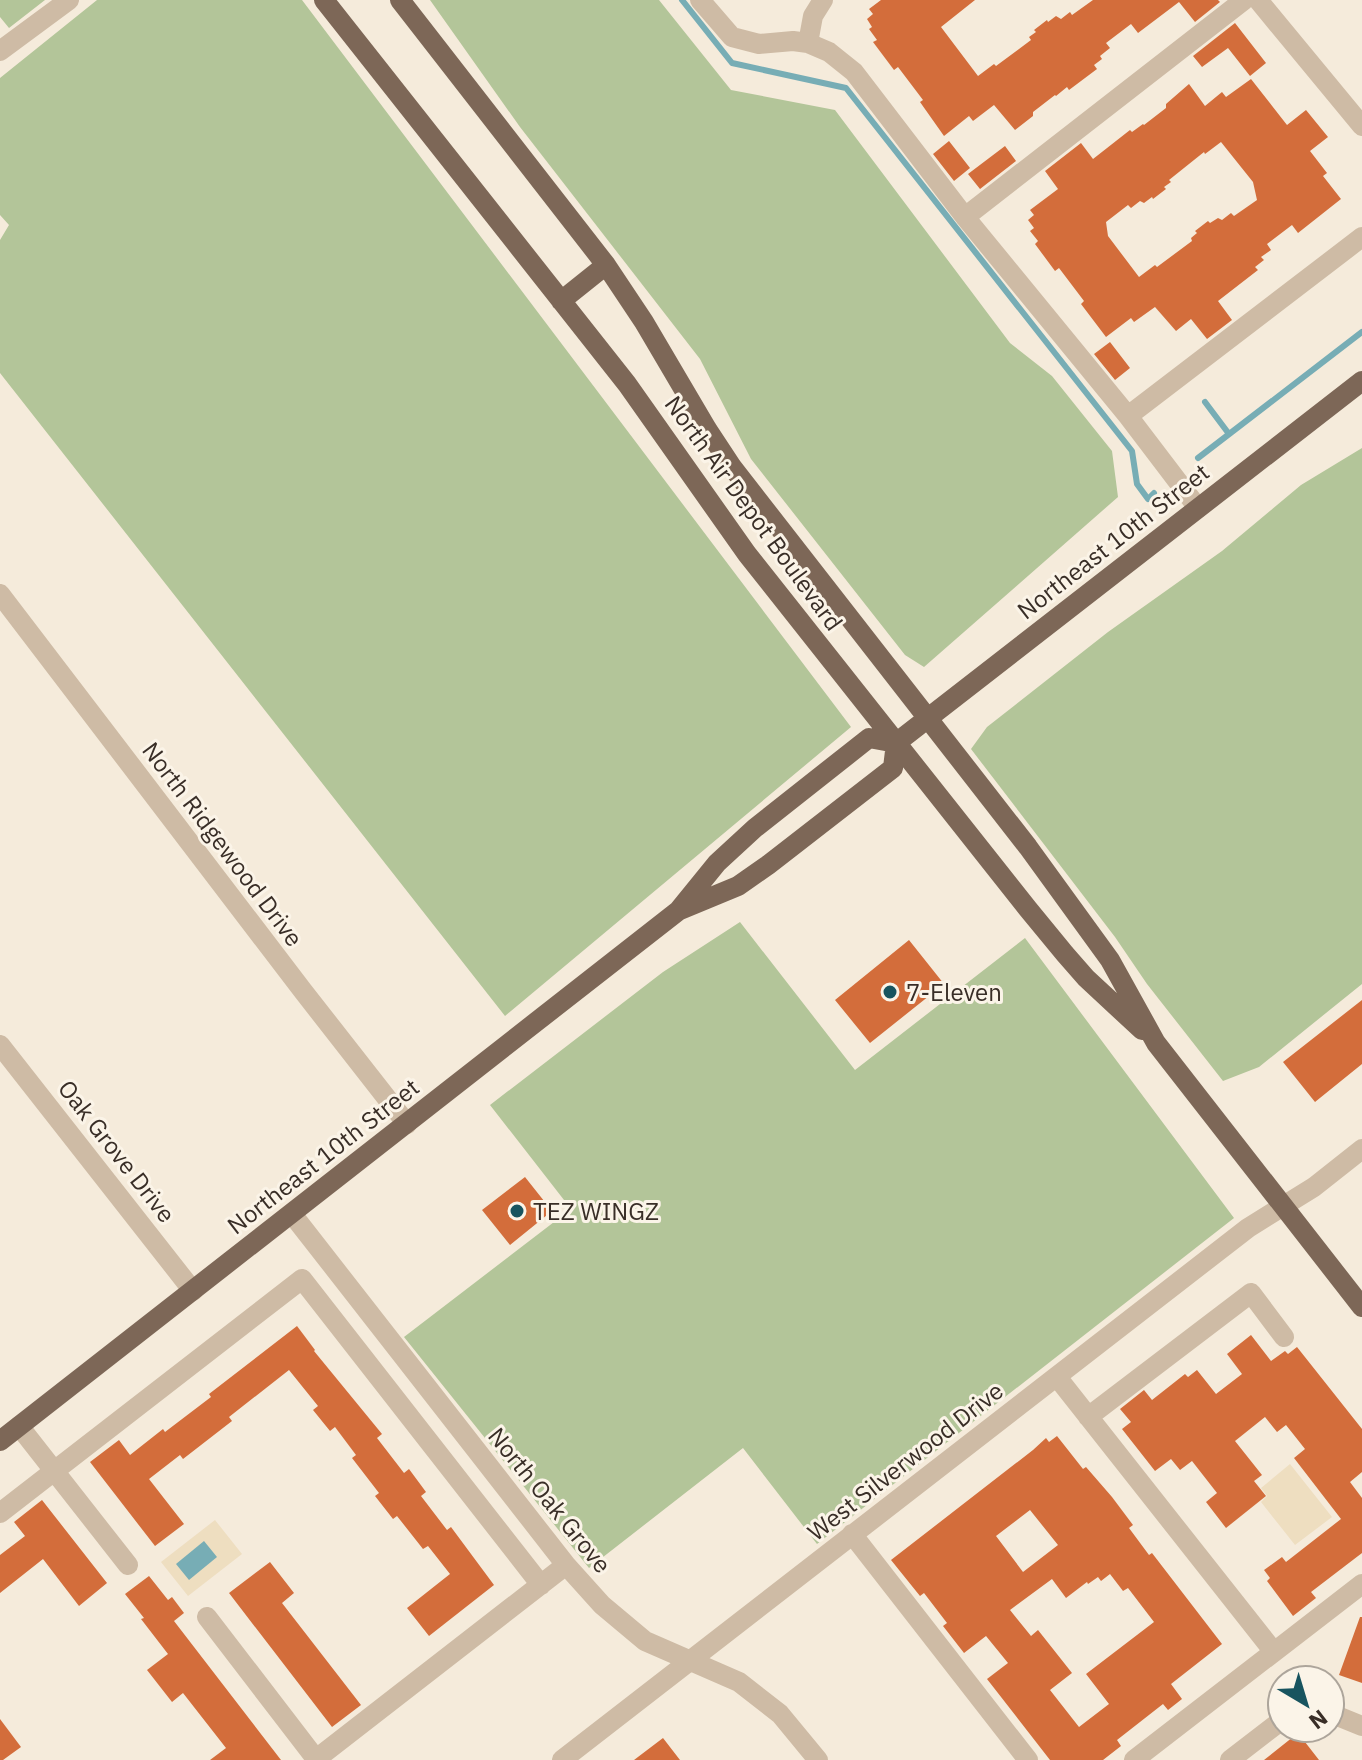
<svg xmlns="http://www.w3.org/2000/svg" width="1362" height="1760" font-family="'IBM Plex Sans',sans-serif">
  <style>
    .green { fill: #b3c599 }
    .plaza { fill: #eedec0 }
    .water { fill: #77adb5 }
    .lines { fill: none; stroke-linecap: round; stroke-linejoin: round }
    .stream { stroke: #77adb5; stroke-width: 6 }
    .building { fill: #d36d3b; fill-rule: evenodd }
    .minor { stroke: #cebba5; stroke-width: 20 }
    .major { stroke: #7d6757; stroke-width: 20 }
    .poi-dot { fill: #18545f; stroke: #fbf4e8; stroke-width: 3 }
    .labels { text-anchor: middle; dominant-baseline: central; stroke-width: 6; stroke-linejoin: round; paint-order: stroke }
    .street-label { font-size: 24px; fill: #392e27; stroke: #fbf4e8 }
    .poi-label { font-size: 24px; fill: #392e27; stroke: #fbf4e8; text-anchor: start }
  </style>
  <rect width="100%" height="100%" fill="#f5ebdb"/>
  <path class="green" d="M 0,0 L 45,0 L 9,28 L 0,17 Z
    M 97,0 L 302,0 L 851,727 L 505,1016 L 0,373 L 0,240 L 9,225 L 0,215 L 0,78 Z
    M 430,0 L 659,0 L 731,90 L 835,110 L 1010,343 L 1052,376 L 1112,451 L 1118,497 L 924,667 L 905,655 L 751,459 L 700,359 L 520,127 Z
    M 1362,448 L 1362,984 L 1259,1067 L 1223,1081 L 1147,984 L 1115,937 L 971,749 L 987,727 L 1108,632 L 1222,551 L 1301,485 Z
    M 740,922 L 855,1070 L 1025,938 L 1234,1218 L 817,1544 L 743,1448 L 589,1568 L 404,1337 L 571,1209 L 490,1105 L 663,972 Z"/>
  <path class="plaza" d="M 1290,1464 L 1332,1517 L 1295,1545 L 1261,1502 L 1267,1496 L 1261,1488 Z
    M 215,1520 L 242,1554 L 188,1596 L 161,1562 Z"/>
  <path class="water" d="M 204,1541 L 217,1557 L 189,1580 L 176,1564 Z"/>
  <g class="lines">
    <path class="stream" d="M 682,0 L 732,63 L 846,88 L 1132,451 L 1137,484 L 1148,499 L 1154,493
      M 1205,402 L 1229,434
      M 1198,458 L 1362,332"/>
  </g>
  <path class="building" d="M 881,0 L 975,0 L 941,27 L 978,76 L 994,64 L 996,66 L 1031,40 L 1029,37 L 1036,32 L 1034,30 L 1047,20 L 1048,22 L 1056,16 L 1061,19 L 1070,12 L 1072,15 L 1093,0 L 1218,0 L 1220,2 L 1195,22 L 1179,2 L 1138,33 L 1131,24 L 1106,43 L 1110,48 L 1100,56 L 1102,59 L 1094,65 L 1097,69 L 1069,90 L 1067,87 L 1056,96 L 1055,95 L 1033,112 L 1033,116 L 1015,130 L 994,105 L 973,121 L 969,116 L 944,136 L 920,102 L 923,100 L 898,67 L 894,70 L 873,42 L 877,40 L 869,29 L 872,27 L 867,19 L 873,14 L 869,9 Z
    M 1235,23 L 1266,63 L 1250,76 L 1228,48 L 1202,67 L 1193,56 Z
    M 1251,79 L 1287,125 L 1306,110 L 1328,137 L 1310,151 L 1327,173 L 1323,176 L 1341,199 L 1298,233 L 1292,225 L 1267,244 L 1271,250 L 1261,257 L 1264,260 L 1255,267 L 1258,270 L 1218,301 L 1232,320 L 1207,339 L 1191,319 L 1176,331 L 1155,307 L 1134,322 L 1131,318 L 1106,337 L 1081,304 L 1084,301 L 1059,268 L 1055,271 L 1035,244 L 1038,241 L 1030,231 L 1034,228 L 1028,220 L 1034,215 L 1030,210 L 1058,189 L 1045,171 L 1081,143 L 1093,159 L 1130,130 L 1132,132 L 1143,124 L 1144,125 L 1166,108 L 1166,104 L 1189,84 L 1205,106 L 1222,92 L 1226,97 ZM 1221,142 L 1253,182 L 1257,200 L 1234,216 L 1231,213 L 1222,220 L 1218,218 L 1210,223 L 1208,221 L 1195,231 L 1197,233 L 1191,238 L 1192,241 L 1157,267 L 1155,265 L 1139,277 L 1108,236 L 1106,222 L 1128,205 L 1131,208 L 1140,201 L 1144,203 L 1152,197 L 1153,199 L 1166,189 L 1164,187 L 1171,182 L 1169,180 L 1204,152 L 1205,154 Z
    M 949,141 L 970,168 L 954,181 L 933,154 Z
    M 1005,146 L 1016,161 L 980,189 L 968,174 Z
    M 1110,342 L 1130,368 L 1115,380 L 1094,354 Z
    M 909,940 L 944,984 L 870,1043 L 835,1000 Z
    M 1362,1000 L 1362,1064 L 1315,1102 L 1283,1062 Z
    M 525,1177 L 552,1211 L 510,1245 L 482,1210 Z
    M 297,1326 L 315,1350 L 314,1351 L 382,1434 L 377,1438 L 404,1473 L 409,1469 L 426,1492 L 421,1496 L 447,1530 L 451,1527 L 494,1585 L 429,1636 L 407,1608 L 450,1574 L 428,1546 L 423,1549 L 397,1516 L 393,1519 L 375,1496 L 379,1493 L 352,1458 L 356,1455 L 335,1427 L 330,1431 L 313,1410 L 318,1406 L 289,1370 L 229,1417 L 232,1421 L 183,1459 L 180,1455 L 149,1479 L 184,1524 L 155,1546 L 90,1462 L 119,1440 L 130,1455 L 163,1429 L 165,1432 L 211,1397 L 209,1394 Z
    M 1251,1335 L 1271,1361 L 1285,1351 L 1288,1354 L 1297,1347 L 1362,1429 L 1362,1472 L 1350,1482 L 1362,1498 L 1362,1553 L 1311,1592 L 1316,1598 L 1293,1616 L 1267,1581 L 1270,1578 L 1264,1570 L 1282,1557 L 1286,1562 L 1341,1519 L 1294,1458 L 1305,1449 L 1286,1425 L 1277,1432 L 1265,1417 L 1235,1441 L 1262,1475 L 1254,1481 L 1266,1496 L 1226,1528 L 1206,1502 L 1217,1493 L 1192,1461 L 1180,1470 L 1171,1459 L 1155,1471 L 1122,1429 L 1131,1422 L 1120,1409 L 1144,1390 L 1152,1400 L 1185,1374 L 1188,1377 L 1197,1370 L 1216,1394 L 1242,1374 L 1227,1354 Z
    M 1057,1436 L 1083,1469 L 1086,1467 L 1112,1497 L 1133,1525 L 1129,1528 L 1149,1555 L 1152,1553 L 1222,1644 L 1171,1684 L 1182,1699 L 1168,1710 L 1163,1704 L 1117,1740 L 1121,1746 L 1103,1760 L 1050,1760 L 987,1679 L 1008,1663 L 986,1636 L 964,1653 L 943,1626 L 947,1623 L 924,1593 L 920,1596 L 891,1560 L 1033,1450 L 1046,1438 L 1049,1442 ZM 1030,1510 L 1058,1545 L 1023,1572 L 996,1536 ZM 1110,1574 L 1123,1591 L 1128,1588 L 1154,1622 L 1086,1674 L 1109,1704 L 1079,1727 L 1050,1690 L 1072,1673 L 1038,1630 L 1031,1636 L 1010,1610 L 1052,1579 L 1066,1598 L 1087,1582 L 1088,1584 L 1098,1577 L 1101,1581 Z
    M 42,1500 L 107,1583 L 79,1606 L 43,1559 L 0,1593 L 0,1555 L 25,1536 L 14,1522 Z
    M 270,1562 L 294,1593 L 282,1603 L 361,1705 L 332,1727 L 229,1593 Z
    M 149,1576 L 168,1600 L 172,1597 L 184,1613 L 174,1621 L 281,1760 L 210,1760 L 226,1748 L 183,1693 L 172,1702 L 147,1670 L 168,1654 L 141,1619 L 144,1618 L 125,1594 Z
    M 1360,1617 L 1362,1617 L 1362,1683 L 1339,1675 Z
    M 0,1719 L 21,1747 L 3,1760 L 0,1760 Z
    M 1298,1733 L 1319,1760 L 1264,1760 Z
    M 663,1738 L 680,1760 L 634,1760 Z"/>
  <g class="lines">
    <path class="minor" d="M 700,0 L 732,37 L 759,44 L 793,41 L 808,43 L 829,52 L 854,72 L 965,217 L 1128,416 L 1198,508
      M 1258,0 L 1362,126
      M 808,43 L 813,16 L 823,0
      M 0,51 L 69,0
      M 965,217 L 1244,0
      M 1128,416 L 1362,237
      M 0,594 L 303,991 L 407,1124
      M 0,1045 L 193,1291
      M 292,1214 L 566,1565 L 602,1605 L 645,1641 L 739,1682 L 780,1714 L 818,1760
      M 1057,1377 L 1274,1652
      M 1088,1417 L 1251,1293 L 1284,1337
      M 19,1426 L 128,1565
      M 0,1513 L 302,1279 L 541,1585
      M 852,1534 L 1028,1760
      M 207,1617 L 316,1759
      M 1330,1713 L 1362,1726
      M 315,1760 L 566,1565
      M 562,1760 L 1248,1228 L 1314,1187 L 1362,1149
      M 1134,1760 L 1362,1584
      M 1230,1760 L 1282,1720"/>
    <path class="major" d="M 324,0 L 627,384 L 747,554 L 1028,909 L 1065,954 L 1086,978 L 1142,1030
      M 400,0 L 606,265 L 644,322 L 707,429 L 732,467 L 1028,847 L 1110,960 L 1156,1043 L 1362,1307
      M 561,301 L 606,265
      M 680,910 L 738,886 L 768,865 L 893,768 L 896,743 L 1362,381
      M 0,1441 L 678,911 L 717,863 L 755,828 L 869,738 L 896,743"/>
  </g>
  <g class="poi-dot">
    <circle cx="890" cy="992" r="8"/>
    <circle cx="517" cy="1211" r="8"/>
  </g>
  <g class="labels">
    <g class="street-label">
      <text transform="translate(754 513) rotate(54)">North Air Depot Boulevard</text>
      <text transform="translate(1113 541) rotate(-38)">Northeast 10th Street</text>
      <text transform="translate(223 844) rotate(53)">North Ridgewood Drive</text>
      <text transform="translate(117 1151) rotate(52)">Oak Grove Drive</text>
      <text transform="translate(323 1156) rotate(-38)">Northeast 10th Street</text>
      <text transform="translate(905 1461) rotate(-38)">West Silverwood Drive</text>
      <text transform="translate(550 1500) rotate(51)">North Oak Grove</text>
    </g>
    <g class="poi-label">
      <text x="906" y="992">7-Eleven</text>
      <text x="533" y="1211">TEZ WINGZ</text>
    </g>
  </g>
  <g transform="translate(1306 1704) rotate(142)"><circle r="38" fill="#fbf4e8" stroke="#ada59b" stroke-width="2"/>
  <path d="M0-6L14 30L0 20L-14 30Z" fill="#18545f"/>
  <text y="-12" font-size="22" font-weight="bold" text-anchor="middle" fill="#392e27">N</text>
  </g>
</svg>
